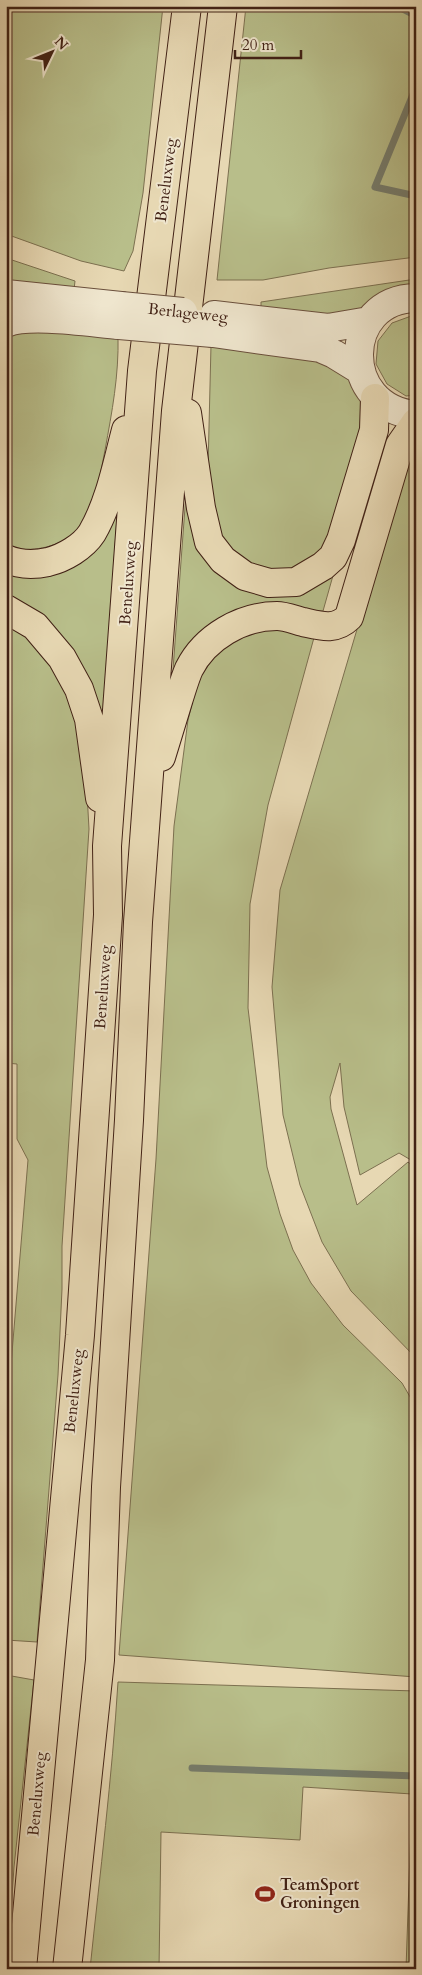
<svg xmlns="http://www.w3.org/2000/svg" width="422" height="1975" font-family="Cardo,serif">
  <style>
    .green { fill: #b8be8a; stroke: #7c7050 }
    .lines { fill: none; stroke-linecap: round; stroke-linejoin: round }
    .stream { stroke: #757d6e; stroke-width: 7 }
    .minor-casing { stroke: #6a4f3c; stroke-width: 30 }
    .highway-casing { stroke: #412115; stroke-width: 30 }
    .minor { stroke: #efe6ce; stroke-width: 28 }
    .highway { stroke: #e7d8b3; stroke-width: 28 }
    .minor-bridge-casing { stroke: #6a4f3c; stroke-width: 30; stroke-linecap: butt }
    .minor-bridge { stroke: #efe6ce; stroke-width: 28 }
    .labels { text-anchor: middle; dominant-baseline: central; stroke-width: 4; stroke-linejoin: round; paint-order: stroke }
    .street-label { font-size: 16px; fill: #412115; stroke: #efe6ce }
    .poi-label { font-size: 16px; font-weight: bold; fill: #412115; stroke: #efe6ce; text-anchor: start }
  </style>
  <rect width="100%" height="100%" fill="#e7d8b3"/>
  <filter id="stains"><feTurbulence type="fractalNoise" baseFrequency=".004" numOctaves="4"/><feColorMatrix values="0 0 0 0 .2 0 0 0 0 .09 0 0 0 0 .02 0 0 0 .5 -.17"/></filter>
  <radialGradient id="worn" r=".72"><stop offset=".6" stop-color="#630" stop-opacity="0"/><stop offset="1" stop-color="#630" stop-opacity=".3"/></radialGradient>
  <path class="green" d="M 8,6 L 163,6 L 143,193 L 133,251 L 124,271 L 81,261 L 6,234 L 6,12 Z
    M 246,6 L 416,6 L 416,257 L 329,268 L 263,280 L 217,280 Z
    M 6,258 L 75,281 L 74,290 L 6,284 Z
    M 416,279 L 416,285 L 395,288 L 364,308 L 334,317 L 261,312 L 261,302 Z
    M 414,315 L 416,316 L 416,395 L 406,396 L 387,384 L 376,364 L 378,341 L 392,323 Z
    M 16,327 L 118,336 C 119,375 112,412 105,450 C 101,471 97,494 88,514 C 85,521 75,533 69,537 C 50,550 28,551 6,548 L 6,332 Z
    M 211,345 L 312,354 L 347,373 L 362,399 L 365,426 L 322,553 L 302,568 L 276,573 L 249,564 L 225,544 L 213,521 L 208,468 Z
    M 416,443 L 416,1163 L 399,1153 L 360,1175 L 344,1107 L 340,1063 L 330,1097 L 331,1109 L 357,1205 L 408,1162 L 416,1169 L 416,1358 L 351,1291 L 322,1242 L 300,1185 L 283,1115 L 272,987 L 280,890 L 397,494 Z
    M 188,467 L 238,582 L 336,565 L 323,611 L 308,611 L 264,607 L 172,683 Z
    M 119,486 L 103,728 L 35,614 L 6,595 L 6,569 L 41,571 Z
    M 6,620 L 27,634 L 62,677 L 84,739 L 89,829 L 62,1246 L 62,1289 L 58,1375 L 37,1642 L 6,1640 L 6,1509 L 10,1466 L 6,1458 L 6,1425 L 28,1160 L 17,1139 L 17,1064 L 6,1063 Z
    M 281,626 L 315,634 L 268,805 L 250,904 L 248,1008 L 267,1167 L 280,1214 L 293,1250 L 311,1283 L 343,1325 L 402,1383 L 416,1407 L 416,1677 L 119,1655 L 156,1159 L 174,826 L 188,720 L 198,679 L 219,651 L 249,631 Z
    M 6,1675 L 34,1680 L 14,1867 L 7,1969 Z
    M 118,1682 L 416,1691 L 416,1969 L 406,1969 L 412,1794 L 303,1787 L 300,1840 L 161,1832 L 159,1969 L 90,1969 C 100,1873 112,1778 118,1682 Z"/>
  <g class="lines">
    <path class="stream" d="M 397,6 L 416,16
      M 416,87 L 375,187 L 416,196
      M 192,1768 L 416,1776"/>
    <defs>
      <path id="minor" d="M 6,294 L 121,306
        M 416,298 C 341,299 339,408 416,415
        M 214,315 L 328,328 L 369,321
        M 6,323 C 29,313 93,323 119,325
        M 213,333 L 320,348 L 334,354 L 360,370"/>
      <path id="highway" d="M 187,413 L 201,508 L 209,542 L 223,560 L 245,576 L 269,583 L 296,582 L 323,566 L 333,557 L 341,540 L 374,430 L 375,398
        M 6,559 C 20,565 34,565 48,562 C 64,558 83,547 92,533 C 110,502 117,464 126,430
        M 6,609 L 35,626 L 62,658 L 79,689 L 89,719 L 100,798
        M 161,757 C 167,737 173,718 179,698 C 182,689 185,678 189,669 C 205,637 242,616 277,616 C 285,616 295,620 303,622 C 321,626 335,631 349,617 L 400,445 L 416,422
        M 22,1969 L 80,1335 L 108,915 L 107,846 L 142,371 L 187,6
        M 67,1969 L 100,1660 L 106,1487 L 129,1120 L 138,922 L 176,411 L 223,6"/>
    </defs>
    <use href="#minor" class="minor-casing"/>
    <use href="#highway" class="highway-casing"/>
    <use href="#minor" class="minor"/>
    <use href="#highway" class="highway"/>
    <defs>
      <path id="minor-bridge" d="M 121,306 L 183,312
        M 119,325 L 213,333"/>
    </defs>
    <use href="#minor-bridge" class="minor-bridge-casing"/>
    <use href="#minor-bridge" class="minor-bridge"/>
  </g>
  <defs>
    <symbol id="stadium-bare" viewBox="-9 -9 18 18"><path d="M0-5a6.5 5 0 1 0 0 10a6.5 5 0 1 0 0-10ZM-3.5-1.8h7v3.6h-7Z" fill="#8f2418" stroke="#efe6ce" stroke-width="2.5" paint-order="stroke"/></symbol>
  </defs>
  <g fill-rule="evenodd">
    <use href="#stadium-bare" x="251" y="1880" width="28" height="28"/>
  </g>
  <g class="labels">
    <g class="street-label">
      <text transform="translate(166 180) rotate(-83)">Beneluxweg</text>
      <text transform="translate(188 313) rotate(6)">Berlageweg</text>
      <text transform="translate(128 583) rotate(-86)">Beneluxweg</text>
      <text transform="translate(103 987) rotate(-86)">Beneluxweg</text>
      <text transform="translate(74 1391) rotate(-84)">Beneluxweg</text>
      <text transform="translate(37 1794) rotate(-85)">Beneluxweg</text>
    </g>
    <g class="poi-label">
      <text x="280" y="1885">TeamSport<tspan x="280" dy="18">Groningen</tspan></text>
    </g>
  </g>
  <rect width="422" height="1975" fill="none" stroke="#e7d8b3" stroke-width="25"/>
  <rect x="8" y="8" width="407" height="1960" fill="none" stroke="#412115" stroke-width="2.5"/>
  <rect x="12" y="12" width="397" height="1950" fill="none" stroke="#412115"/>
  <g transform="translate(52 52) rotate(47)" stroke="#efe6ce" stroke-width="4" paint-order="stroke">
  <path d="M0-4L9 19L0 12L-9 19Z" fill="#412115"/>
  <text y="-8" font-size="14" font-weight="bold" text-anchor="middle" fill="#412115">N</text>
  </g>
  <path d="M235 50v8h66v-8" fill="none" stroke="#412115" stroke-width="2.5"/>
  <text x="242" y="50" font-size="15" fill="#412115" stroke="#efe6ce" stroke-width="4" paint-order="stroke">20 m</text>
  <rect width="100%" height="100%" filter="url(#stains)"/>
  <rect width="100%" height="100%" fill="url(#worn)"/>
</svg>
